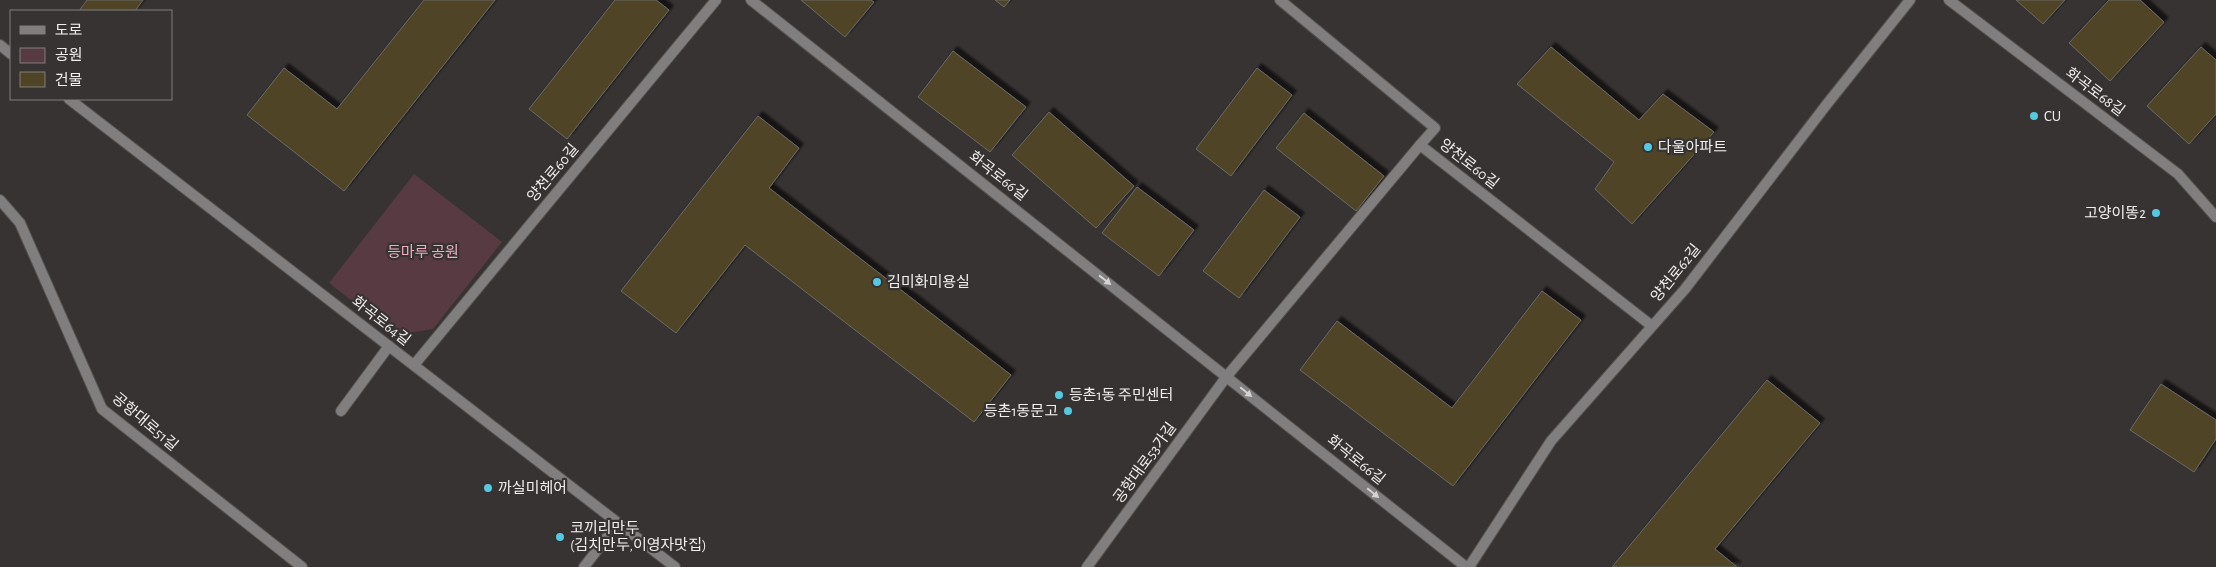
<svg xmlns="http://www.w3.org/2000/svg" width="2216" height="567" font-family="'Alegreya Sans','Noto Sans KR',sans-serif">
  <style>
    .green { fill: #583a42 }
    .building { fill: #4f4425; stroke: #6b6a67; filter: url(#shadow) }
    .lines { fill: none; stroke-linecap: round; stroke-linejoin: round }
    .service-casing { stroke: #545150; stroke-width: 12 }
    .minor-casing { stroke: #545150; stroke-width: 12 }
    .service { stroke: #807e7e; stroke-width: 10 }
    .minor { stroke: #807e7e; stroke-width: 10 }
    .oneway { fill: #d5d3d2 }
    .poi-dot { fill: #56c9e0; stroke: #363332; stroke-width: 2 }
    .labels { text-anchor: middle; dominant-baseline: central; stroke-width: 4.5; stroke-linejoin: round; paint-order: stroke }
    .street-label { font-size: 15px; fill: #f1efee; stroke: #363332 }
    .poi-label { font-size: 15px; fill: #f1efee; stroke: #363332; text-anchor: start }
    .park-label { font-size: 15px; fill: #ecacbe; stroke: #363332 }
  </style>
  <defs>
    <filter id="shadow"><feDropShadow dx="4.5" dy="-4.5" stdDeviation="1" flood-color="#0009"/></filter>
  </defs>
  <rect width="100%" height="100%" fill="#363332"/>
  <path class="green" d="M 414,174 L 502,242 L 433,329 L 396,335 L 329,283 Z"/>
  <path class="building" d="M 87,0 L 143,0 L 135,11 L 79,11 Z
    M 424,0 L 495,0 L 344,191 L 247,115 L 284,68 L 337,109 Z
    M 615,0 L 656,0 L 669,10 L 567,139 L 529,109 Z
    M 801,0 L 871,0 L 874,2 L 845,37 Z
    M 995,0 L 1010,0 L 1004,7 Z
    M 2016,0 L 2065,0 L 2043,24 Z
    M 2109,0 L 2140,0 L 2164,22 L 2110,81 L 2069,43 Z
    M 1551,47 L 1639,120 L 1663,94 L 1714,132 L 1632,224 L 1595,189 L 1614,162 L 1517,84 Z
    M 2201,47 L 2216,60 L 2216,114 L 2189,144 L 2147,106 Z
    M 953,51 L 1026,107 L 990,152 L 918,97 Z
    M 1257,68 L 1292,95 L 1231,176 L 1196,149 Z
    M 1049,112 L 1134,186 L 1096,228 L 1012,155 Z
    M 1304,113 L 1384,176 L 1356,211 L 1276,148 Z
    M 758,116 L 799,148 L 769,188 L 1011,375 L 974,422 L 745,245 L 676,333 L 621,291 Z
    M 1137,187 L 1194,230 L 1159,276 L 1102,233 Z
    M 1264,190 L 1300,217 L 1239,298 L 1203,271 Z
    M 1542,291 L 1581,320 L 1453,486 L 1300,370 L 1337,321 L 1452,408 Z
    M 1767,380 L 1820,423 L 1715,549 L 1737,567 L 1612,567 Z
    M 2161,384 L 2216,420 L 2216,439 L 2194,472 L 2130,430 Z"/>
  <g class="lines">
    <defs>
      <path id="service" d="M 1227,376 L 1420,145
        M 341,411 L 389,346"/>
      <path id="minor" d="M 751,0 L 1466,567
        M 1280,0 L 1435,128 L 1420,145 L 1652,326
        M 1949,0 L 2178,174 L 2216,217
        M 0,45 L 11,54
        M 69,99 L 675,567
        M 0,200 L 20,223 L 102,409 L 302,567
        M 414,365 L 716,0
        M 584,567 L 618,523
        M 1087,567 L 1227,376
        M 1469,567 L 1551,441 L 1685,289 L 1827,104 L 1910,0"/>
    </defs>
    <use href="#service" class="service-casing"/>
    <use href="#minor" class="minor-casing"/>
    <use href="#service" class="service"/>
    <use href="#minor" class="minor"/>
  </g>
  <defs><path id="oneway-solid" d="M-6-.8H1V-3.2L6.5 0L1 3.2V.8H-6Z" transform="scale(1.25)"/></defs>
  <g class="oneway">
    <use href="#oneway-solid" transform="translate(1105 280) rotate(38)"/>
    <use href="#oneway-solid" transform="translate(1246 392) rotate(39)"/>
    <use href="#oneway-solid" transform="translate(1373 493) rotate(39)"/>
  </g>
  <g class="poi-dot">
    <circle cx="2034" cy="116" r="5"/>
    <circle cx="1648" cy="147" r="5"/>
    <circle cx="2156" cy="213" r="5"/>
    <circle cx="877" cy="282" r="5"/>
    <circle cx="1059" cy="395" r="5"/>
    <circle cx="1068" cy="411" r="5"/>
    <circle cx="488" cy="488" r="5"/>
    <circle cx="560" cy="537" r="5"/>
  </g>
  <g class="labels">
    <g class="street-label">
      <text transform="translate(2095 92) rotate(37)">화곡로68길</text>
      <text transform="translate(1469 164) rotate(38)">양천로60길</text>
      <text transform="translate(553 173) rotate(-50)">양천로60길</text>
      <text transform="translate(998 176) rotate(38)">화곡로66길</text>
      <text transform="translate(1676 273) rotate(-51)">양천로62길</text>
      <text transform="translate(381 321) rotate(38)">화곡로64길</text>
      <text transform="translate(145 422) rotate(40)">공항대로51길</text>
      <text transform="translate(1356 460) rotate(39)">화곡로66길</text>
      <text transform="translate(1145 463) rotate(-54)">공항대로53가길</text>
    </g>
    <g class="poi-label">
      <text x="2044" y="116">CU</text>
      <text x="1658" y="147">다울아파트</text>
      <text x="2146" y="213" text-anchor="end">고양이똥2</text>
      <text x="887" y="282">김미화미용실</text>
      <text x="1069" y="395">등촌1동 주민센터</text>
      <text x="1058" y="411" text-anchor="end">등촌1동문고</text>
      <text x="498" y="488">까실미헤어</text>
      <text x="570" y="528">코끼리만두<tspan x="570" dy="17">(김치만두,이영자맛집)</tspan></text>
    </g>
    <g class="park-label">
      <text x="423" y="252">등마루 공원</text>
    </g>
  </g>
  <rect x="10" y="10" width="162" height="90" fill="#363332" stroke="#817e7d"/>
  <rect x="20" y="26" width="25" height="8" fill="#807e7e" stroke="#817e7d"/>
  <text x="55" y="35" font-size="15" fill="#f1efee">도로</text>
  <rect x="20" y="48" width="25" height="15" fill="#583a42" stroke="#817e7d"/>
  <text x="55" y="60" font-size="15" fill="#f1efee">공원</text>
  <rect x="20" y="72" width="25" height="15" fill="#4f4425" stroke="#817e7d"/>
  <text x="55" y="85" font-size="15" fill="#f1efee">건물</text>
</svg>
